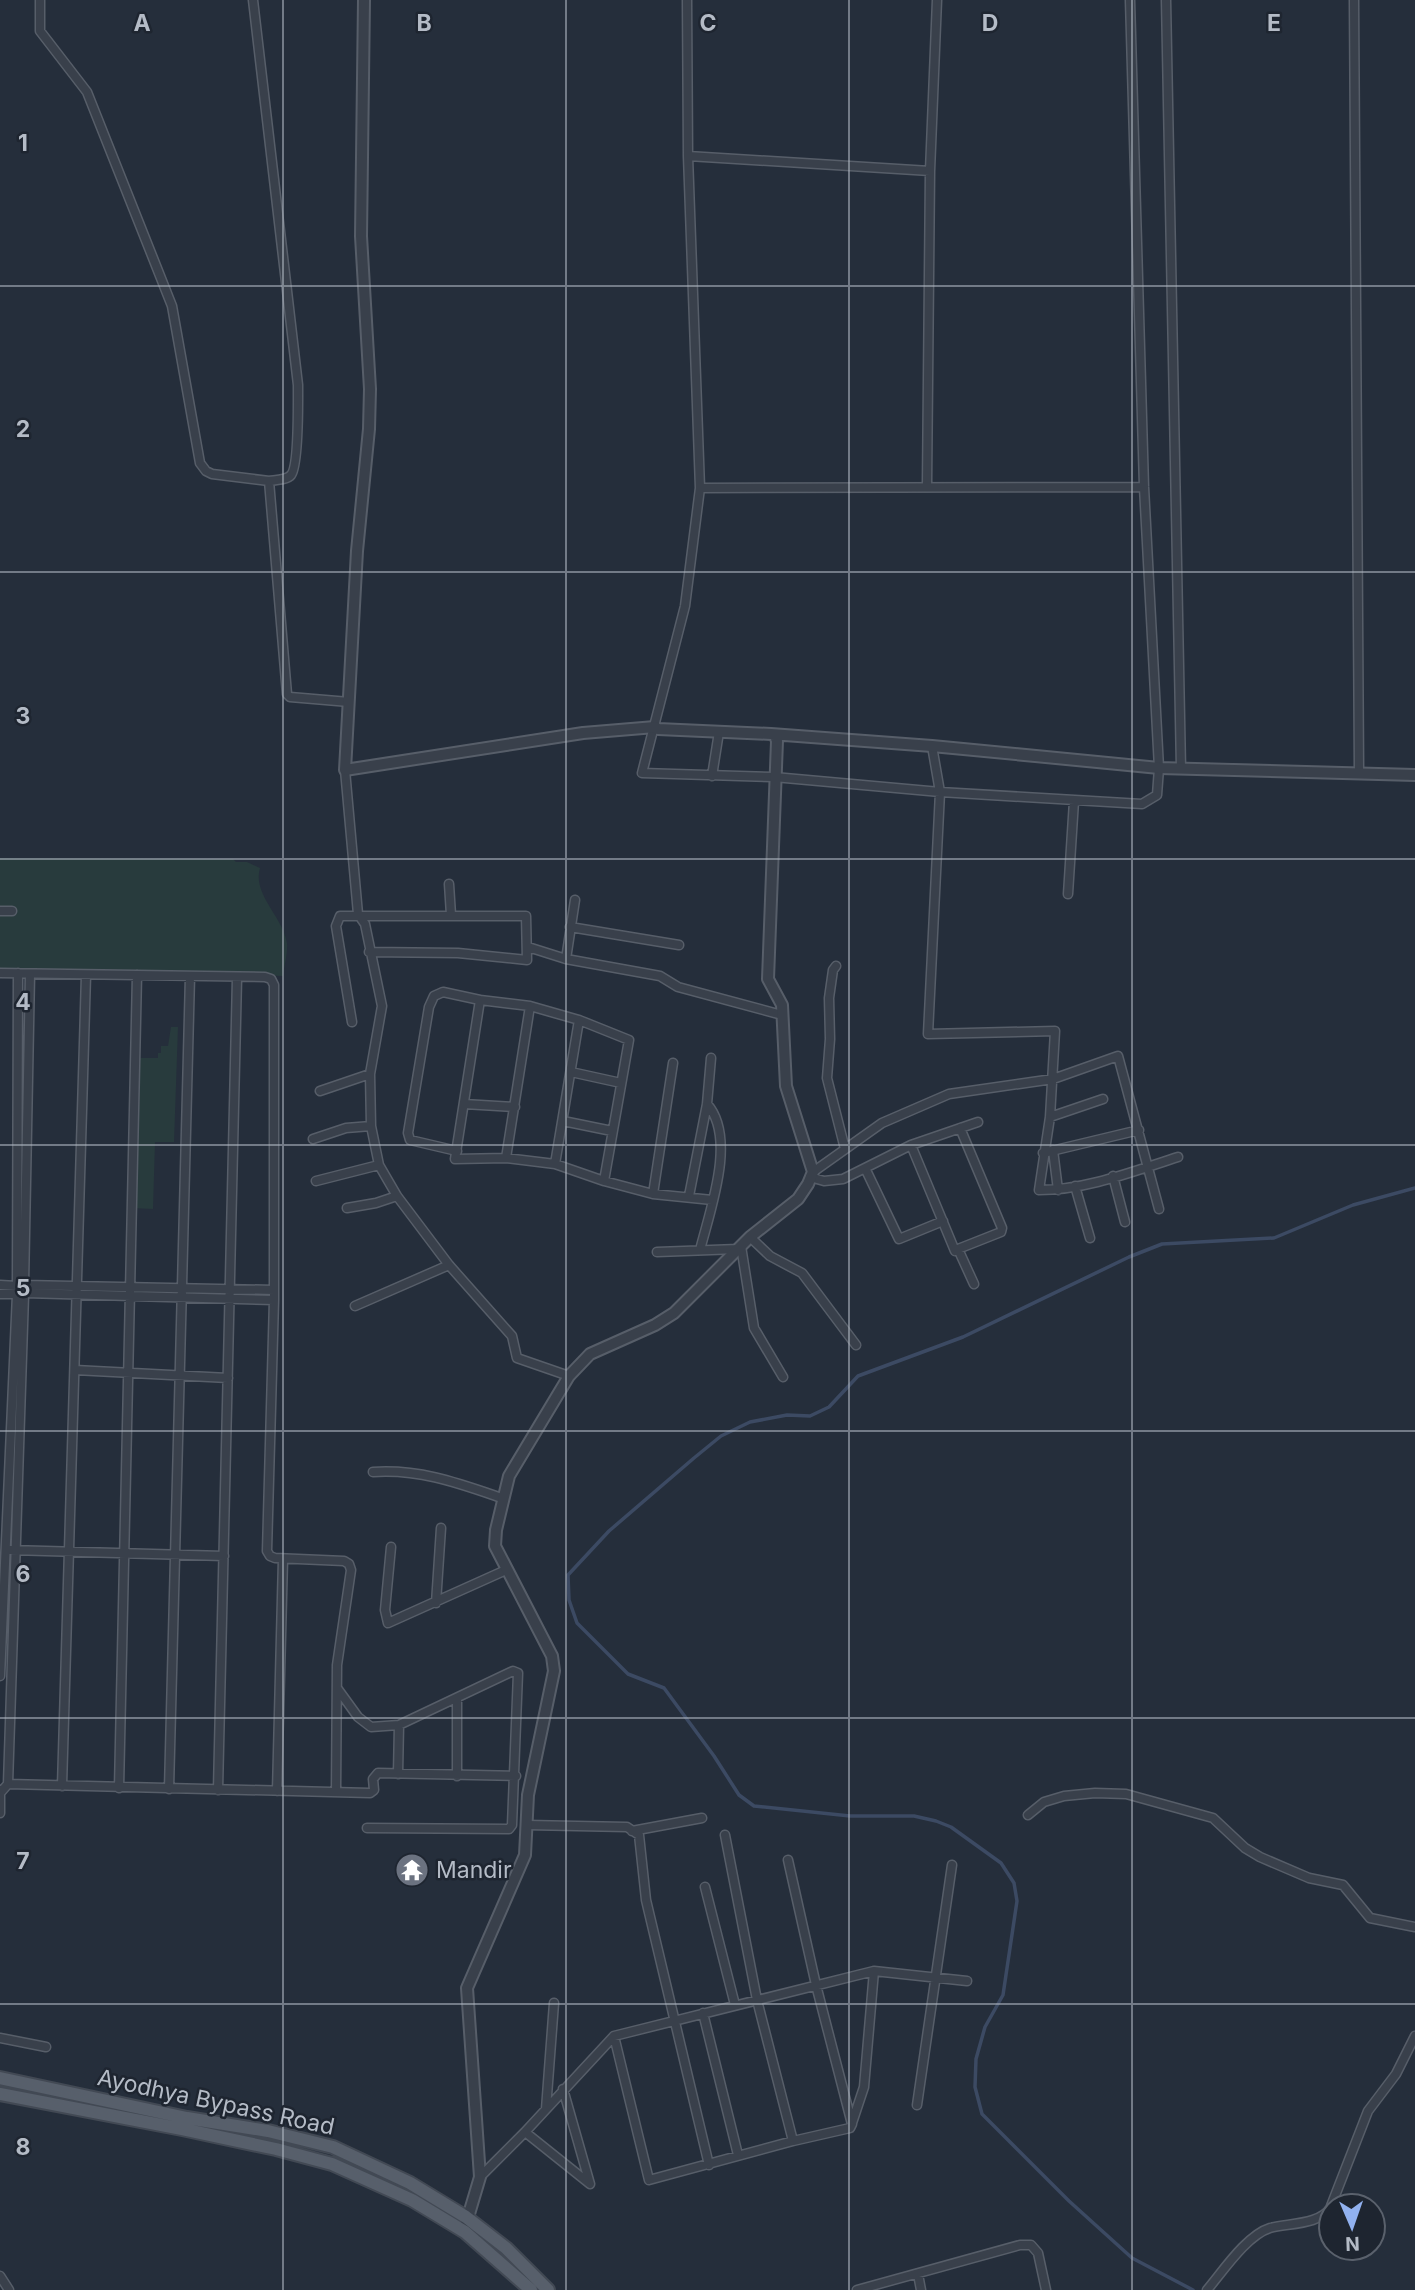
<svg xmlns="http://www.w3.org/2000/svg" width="1415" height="2290" font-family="Inter,sans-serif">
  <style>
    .green { fill: #283b3d }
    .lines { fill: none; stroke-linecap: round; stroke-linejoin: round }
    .stream { stroke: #3c4a63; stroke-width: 3.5 }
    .minor-casing { stroke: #575e69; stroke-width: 11 }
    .tertiary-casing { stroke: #575e69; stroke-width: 14 }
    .primary-casing { stroke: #424954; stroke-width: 16 }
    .minor { stroke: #39404b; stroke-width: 8 }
    .tertiary { stroke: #39404b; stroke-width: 10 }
    .primary { stroke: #575f6b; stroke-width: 12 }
    .grid { fill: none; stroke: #b4bbc6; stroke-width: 2; stroke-opacity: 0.55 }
    .labels { text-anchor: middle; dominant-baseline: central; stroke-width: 5; stroke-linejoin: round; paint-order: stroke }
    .poi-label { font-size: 23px; fill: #b4bbc6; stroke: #1e2530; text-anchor: start }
    .street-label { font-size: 23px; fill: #b4bbc6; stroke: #1e2530 }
    .grid-label { font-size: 23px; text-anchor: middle; font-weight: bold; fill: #b4bbc6; stroke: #1e2530; stroke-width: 5; stroke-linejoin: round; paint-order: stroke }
  </style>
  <rect width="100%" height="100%" fill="#252e3b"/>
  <path class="green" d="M 0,858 L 233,859 L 236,862 L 247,862 L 260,868 C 252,894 283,917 287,943 C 288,953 284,966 283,976 L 0,969 Z
    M 171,1027 L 178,1027 L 174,1142 L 155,1142 L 153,1209 L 133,1208 L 137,1058 L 158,1058 L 158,1053 L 161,1053 L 161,1046 L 168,1046 Z"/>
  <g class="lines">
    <path class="stream" d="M 1193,2290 L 1132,2258 L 1069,2201 L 982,2114 L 975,2087 L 976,2059 L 985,2027 L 1003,1995 L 1017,1901 L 1014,1883 L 1001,1863 L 951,1827 L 936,1821 L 914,1816 L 850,1816 L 754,1806 L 739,1795 L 714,1756 L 664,1688 L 628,1674 L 577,1623 L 569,1600 L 568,1575 L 609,1531 L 694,1458 L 721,1436 L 750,1422 L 787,1415 L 810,1416 L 829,1407 L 858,1376 L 963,1337 L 1129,1257 L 1162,1244 L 1274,1238 L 1353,1205 L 1415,1188"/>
    <defs>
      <path id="minor" d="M 40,0 L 40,31 L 87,92 L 172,306 L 200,463 L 206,471 L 212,474 L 269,481 L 287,694 L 290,697 L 349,702
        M 253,0 L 298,385 C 298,399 299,466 291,475 C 287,480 276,480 269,481
        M 687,0 L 688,156 L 700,488 L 685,606 L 642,773 L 774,777 L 940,792 L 1142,804 L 1157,795 L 1159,768 L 1144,487 L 1130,0
        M 1166,0 L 1181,769
        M 1354,0 L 1359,773
        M 688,156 L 930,171
        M 927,486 L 930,171 L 937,0
        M 700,488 L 1144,487
        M 932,746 L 940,792 L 928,1034 L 1055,1031 L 1050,1117 L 1039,1190 C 1086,1190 1134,1171 1178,1157
        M 345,770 L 358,914 L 365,924 L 382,1006 L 370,1074 L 371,1126 L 379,1165 L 397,1196 L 449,1265 L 512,1336 L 517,1358 L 569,1376
        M 712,776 L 719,732
        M 449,884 L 451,915
        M 1068,894 L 1074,801
        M 0,911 L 12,911
        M 570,927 L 679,945
        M 528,947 L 566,959 L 660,976 L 678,987 L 782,1015
        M 566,959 L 575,900
        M 836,966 L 833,970 L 829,998 L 830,1039 L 827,1078 L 845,1149
        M 0,973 L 265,977 L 271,979 L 274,985 L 274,1300 L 267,1551 L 270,1556 L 275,1558 L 344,1561 L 349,1564 L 351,1570 L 337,1665 L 336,1792
        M 30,974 L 24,1285 L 274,1290
        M 352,1022 L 336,926 L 340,916 L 526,916 L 527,960 L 458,953 L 369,952
        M 571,1072 L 621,1083
        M 320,1091 L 370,1074
        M 464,1104 L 515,1107
        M 1050,1117 L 1103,1099
        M 563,1121 L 612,1131
        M 960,1128 L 1002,1228 L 1001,1232 L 958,1249 L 974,1284
        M 313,1139 L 346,1128 L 371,1126
        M 911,1145 L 955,1251 L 958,1249
        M 1053,1150 L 1058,1190
        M 457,1151 L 410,1140 L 408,1133 L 429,1007 L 434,996 L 443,992 L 480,1000
        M 1043,1153 L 1139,1130
        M 506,1158 L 530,1006
        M 555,1164 L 579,1020
        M 865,1168 L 899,1239 L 943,1221
        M 813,1172 L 882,1123 L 949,1094 L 1053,1079 L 1118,1056 L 1159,1209
        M 1113,1176 L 1125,1222
        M 810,1177 L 824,1181 L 843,1179 L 911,1145 L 978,1122
        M 316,1181 L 379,1165
        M 604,1181 L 555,1164 L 506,1158 L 455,1159 L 480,1000 L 530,1006 L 579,1020 L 629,1040 L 604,1181 L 653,1194 L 712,1200
        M 1075,1186 L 1090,1238
        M 653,1194 L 673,1063
        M 689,1196 L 707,1104 L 711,1058
        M 347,1208 L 376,1203 L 397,1196
        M 750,1237 L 770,1256 L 802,1273 L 856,1345
        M 741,1246 L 754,1328 L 783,1377
        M 700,1250 C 710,1210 737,1138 707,1104
        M 657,1252 L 738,1249
        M 0,1285 L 17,1286 L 18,973
        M 25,1293 L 274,1300
        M 0,1294 L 17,1294 L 0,1676
        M 355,1306 L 449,1265
        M 75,1370 L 228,1378
        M 373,1472 C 421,1469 458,1483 502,1498
        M 391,1547 L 385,1610 L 388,1623 L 506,1570
        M 10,1550 L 224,1556
        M 436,1603 L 441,1528
        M 337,1688 L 358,1717 L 371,1727 L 399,1725
        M 457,1698 L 457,1776
        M 8,1784 L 370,1793 L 374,1790 L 373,1779 L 378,1773 L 516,1776
        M 62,1786 L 86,975
        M 119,1788 L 137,975
        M 169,1789 L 190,976
        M 0,1790 L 0,1813
        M 218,1790 L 237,978
        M 277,1791 L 283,1559
        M 1,1792 L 8,1784 L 24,1295
        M 1028,1815 L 1044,1802 L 1064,1796 L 1095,1793 L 1126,1794 L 1213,1818 L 1245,1848 L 1260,1857 L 1309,1878 L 1343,1885 L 1370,1918 L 1415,1927
        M 527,1825 L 627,1827 L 639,1835 L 646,1900 L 709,2165
        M 367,1828 L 509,1829 L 512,1825 L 518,1673 L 513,1671 L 399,1725 L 398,1774
        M 632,1831 L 702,1818
        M 788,1860 L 816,1985 L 852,2124 L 850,2128 L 793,2141
        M 705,1887 L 735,2005
        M 703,2013 L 738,2155
        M 614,2036 L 649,2180 L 793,2141 L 757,2000 L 725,1835
        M 0,2038 L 46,2047
        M 917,2105 L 952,1865
        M 546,2109 L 554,2003
        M 852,2123 L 864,2087 L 874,1971
        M 525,2132 L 590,2184 L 563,2089
        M 480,2177 L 525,2132 L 614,2036 L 874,1971 L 967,1981
        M 1331,2206 L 1368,2111 L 1396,2074 L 1415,2036
        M 918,2274 L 921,2290
        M 0,2276 L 9,2290
        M 857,2290 L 1020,2245 L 1031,2245 L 1038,2253 L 1046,2290
        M 1207,2290 C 1223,2271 1247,2235 1270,2228 C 1289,2223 1320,2225 1331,2207"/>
      <path id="tertiary" d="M 364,0 L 361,236 L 370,389 L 369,429 L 357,551 L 345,770 L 583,733 L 655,727 L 658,729 L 771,734 L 932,746 L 1159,768 L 1415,775
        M 466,2224 L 480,2177 L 467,1988 L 525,1855 L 528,1795 L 554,1671 L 552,1656 L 495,1546 L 496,1530 L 509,1476 L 569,1376 L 590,1354 L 655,1325 L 674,1313 L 750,1237 L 798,1199 L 808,1184 L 813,1172 L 786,1086 L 782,1005 L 768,979 L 777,741 L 775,736"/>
      <path id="primary" d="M 0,2078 L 187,2118 L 268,2131 L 333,2147 L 410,2183 L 466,2217 L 506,2248 L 548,2290
        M 0,2094 L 182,2129 L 276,2149 L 332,2164 L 412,2200 L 465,2232 L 531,2290"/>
    </defs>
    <use href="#minor" class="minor-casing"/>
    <use href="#tertiary" class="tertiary-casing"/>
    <use href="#primary" class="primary-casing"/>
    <use href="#minor" class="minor"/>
    <use href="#tertiary" class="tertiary"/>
    <use href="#primary" class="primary"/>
  </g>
  <path class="grid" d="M 283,0 L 283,2290M 566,0 L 566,2290M 849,0 L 849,2290M 1132,0 L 1132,2290M 0,286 L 1415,286M 0,572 L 1415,572M 0,859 L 1415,859M 0,1145 L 1415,1145M 0,1431 L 1415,1431M 0,1718 L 1415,1718M 0,2004 L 1415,2004"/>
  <defs>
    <symbol id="temple-disc" viewBox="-11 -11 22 22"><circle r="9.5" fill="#6b7280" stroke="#1e2530"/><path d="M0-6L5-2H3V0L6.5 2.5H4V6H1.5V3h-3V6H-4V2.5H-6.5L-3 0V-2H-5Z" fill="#fff"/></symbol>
  </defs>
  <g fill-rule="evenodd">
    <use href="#temple-disc" x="393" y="1851" width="38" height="38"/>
  </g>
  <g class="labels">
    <g class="poi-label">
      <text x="436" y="1870">Mandir</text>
    </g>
    <g class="street-label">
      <text transform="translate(216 2102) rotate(12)">Ayodhya Bypass Road</text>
    </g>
  </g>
  <g class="grid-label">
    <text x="142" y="31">A</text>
    <text x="424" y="31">B</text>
    <text x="708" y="31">C</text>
    <text x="990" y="31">D</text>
    <text x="1274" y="31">E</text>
    <text x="23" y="151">1</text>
    <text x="23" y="437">2</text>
    <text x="23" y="724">3</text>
    <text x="23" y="1010">4</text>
    <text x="23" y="1296">5</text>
    <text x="23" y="1582">6</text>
    <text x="23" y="1869">7</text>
    <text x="23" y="2155">8</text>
  </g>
  <g transform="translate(1352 2227) rotate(178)"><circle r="33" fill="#1e2530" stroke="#5a616c" stroke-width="2"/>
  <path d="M0-5L12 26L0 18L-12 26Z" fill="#91b1ef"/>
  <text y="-10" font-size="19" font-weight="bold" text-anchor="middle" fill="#b4bbc6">N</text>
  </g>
</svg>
